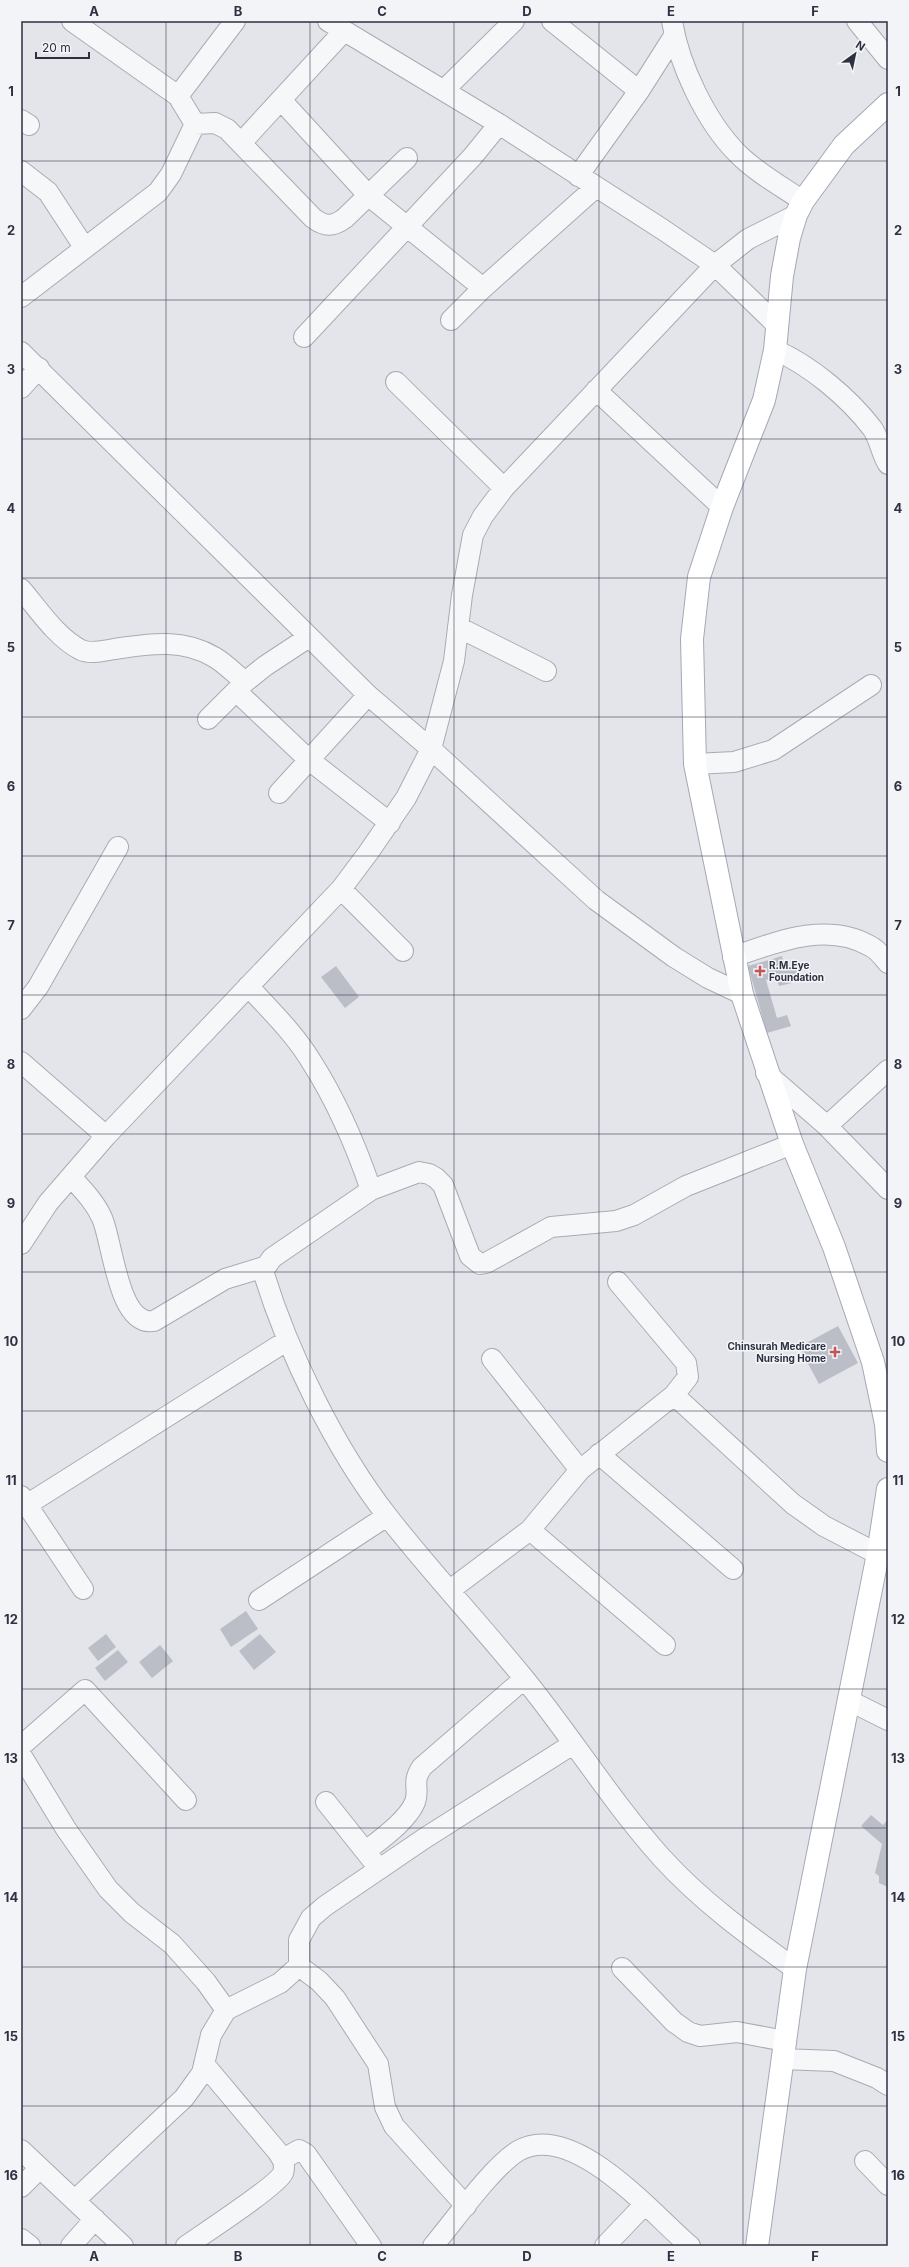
<svg xmlns="http://www.w3.org/2000/svg" width="909" height="2267" font-family="Inter,sans-serif">
  <style>
    .building { fill: #bbbec7 }
    .lines { fill: none; stroke-linecap: round; stroke-linejoin: round }
    .minor-casing { stroke: #a9abb4; stroke-width: 22 }
    .major-casing { stroke: #a4a8b5; stroke-width: 24 }
    .minor { stroke: #f6f7f9; stroke-width: 20 }
    .major { stroke: #fff; stroke-width: 22 }
    .grid { fill: none; stroke: #2d3141; stroke-width: 1; stroke-opacity: 0.55 }
    .poi-dot { fill: #c35555; stroke: #f3f4f8; stroke-width: 1.5 }
    .labels { text-anchor: middle; dominant-baseline: central; stroke-width: 3; stroke-linejoin: round; paint-order: stroke }
    .poi-label { font-size: 10px; font-weight: bold; fill: #2d3141; stroke: #f3f4f8; text-anchor: start }
    .neatline { fill: none; stroke: #2d3141; stroke-width: 1.5 }
    .grid-label { font-size: 13px; text-anchor: middle; font-weight: bold; fill: #2d3141 }
  </style>
  <rect width="100%" height="100%" fill="#e4e5ea"/>
  <path class="building" d="M 782,956 L 785,967 L 800,963 L 802,971 L 796,973 L 797,977 L 791,978 L 792,983 L 779,986 L 776,977 L 766,980 L 777,1018 L 787,1015 L 791,1026 L 767,1033 L 748,966 Z
    M 336,966 L 359,997 L 345,1008 L 321,977 Z
    M 838,1326 L 858,1363 L 819,1384 L 799,1347 Z
    M 246,1611 L 258,1629 L 231,1647 L 220,1629 Z
    M 106,1634 L 116,1647 L 98,1661 L 88,1648 Z
    M 260,1634 L 276,1652 L 254,1670 L 239,1651 Z
    M 160,1645 L 173,1661 L 152,1678 L 139,1662 Z
    M 118,1650 L 128,1662 L 105,1681 L 95,1668 Z
    M 871,1815 L 883,1825 L 888,1819 L 888,1887 L 879,1883 L 879,1876 L 875,1873 L 882,1844 L 861,1826 Z"/>
  <g class="lines">
    <defs>
      <path id="minor" d="M 328,21 L 499,124 L 662,229 L 715,265 L 777,325
        M 552,21 L 639,91
        M 672,21 C 679,65 706,122 738,154 C 757,173 781,186 803,201
        M 857,21 L 888,59
        M 444,90 L 514,21
        M 178,96 L 235,21
        M 281,100 L 369,196 L 483,288
        M 21,120 L 29,125
        M 195,124 L 215,123 L 227,129 L 313,218 C 325,227 333,227 345,218 L 407,158
        M 241,143 L 344,31
        M 21,171 L 48,192 L 84,247
        M 578,176 L 639,91 L 674,36
        M 21,297 L 158,192 L 171,174 L 195,124 L 178,96 L 72,21
        M 451,320 L 483,288 L 596,187
        M 304,337 L 473,156 L 499,124
        M 775,350 C 810,365 849,398 872,428 C 880,439 881,453 888,464
        M 21,352 L 368,695 L 431,749 L 596,900 L 674,957 L 708,978 L 742,994
        M 396,382 L 504,488
        M 21,388 L 39,368
        M 596,390 L 722,507
        M 21,589 C 39,610 56,637 81,650 C 90,654 104,651 114,649 C 149,644 182,638 214,657 C 225,663 235,674 245,682
        M 458,627 L 546,671
        M 236,691 L 308,759 L 390,823
        M 208,719 L 245,682 L 265,666 L 309,637
        M 695,764 L 734,762 L 773,750 L 871,685
        M 279,793 L 368,695
        M 341,889 L 403,951
        M 733,957 C 776,942 827,921 870,946 C 877,949 883,957 888,963
        M 248,986 C 270,1010 294,1033 311,1061 C 336,1100 356,1146 371,1190 L 272,1258 L 263,1271 C 288,1353 335,1449 388,1517 C 431,1572 479,1623 523,1677 C 571,1736 611,1801 662,1858 C 701,1901 748,1935 795,1969
        M 21,1009 L 38,987 L 118,847
        M 21,1062 L 106,1136
        M 766,1073 L 827,1126 L 888,1189
        M 827,1126 L 888,1070
        M 71,1177 C 83,1190 95,1202 102,1218 C 113,1243 118,1327 154,1321 L 225,1279 L 264,1267
        M 371,1190 L 419,1172 L 429,1174 L 436,1178 L 443,1185 L 470,1256 L 480,1264 L 486,1263 L 551,1227 L 616,1221 L 634,1215 L 686,1186 L 792,1144
        M 21,1244 L 48,1203 L 106,1136 L 341,889 L 368,853 L 406,798 L 431,749 L 454,661 L 462,595 L 473,535 L 483,516 L 504,488 L 715,265 L 748,239 L 796,215
        M 618,1282 L 686,1363 L 688,1377 L 674,1395
        M 492,1359 L 580,1470
        M 599,1454 L 733,1569
        M 21,1496 L 83,1589
        M 28,1504 L 288,1340
        M 530,1530 L 665,1645
        M 450,1590 L 530,1530 L 580,1470 L 674,1395 L 793,1504 L 824,1526 L 878,1554
        M 259,1600 L 387,1516
        M 848,1700 L 888,1720
        M 21,1746 L 85,1690 L 186,1800
        M 21,1755 L 66,1829 L 108,1889 L 132,1913 L 172,1944 L 206,1982 L 226,2010
        M 326,1802 L 373,1861
        M 366,1851 C 381,1839 408,1820 415,1802 C 420,1788 411,1783 422,1767 L 524,1679
        M 299,1966 L 319,1981 L 335,1998 L 378,2064 L 385,2107 L 394,2126 L 466,2206
        M 622,1968 L 674,2022 L 688,2032 L 700,2036 L 737,2032 L 785,2041
        M 782,2059 L 834,2061 L 877,2078 L 888,2085
        M 21,2150 L 123,2246
        M 283,2159 L 299,2150 L 306,2154 L 371,2246
        M 865,2161 L 888,2185
        M 21,2187 L 40,2168
        M 75,2200 L 184,2098 L 202,2073 L 211,2035 L 226,2010 L 280,1983 L 299,1966 L 299,1940 L 311,1918 L 325,1906 L 425,1838 L 573,1744
        M 21,2239 L 30,2246
        M 71,2246 L 95,2219
        M 186,2246 C 203,2234 277,2186 283,2173 C 286,2164 282,2158 277,2151 L 204,2064
        M 433,2246 C 455,2220 491,2168 518,2151 C 573,2119 653,2215 690,2246
        M 605,2246 L 645,2204"/>
      <path id="major" d="M 888,104 L 844,145 L 803,201 L 796,215 L 789,238 L 782,276 L 775,350 L 764,400 L 722,507 L 699,577 L 692,639 L 695,764 L 742,994 L 792,1144 L 834,1247 L 873,1362 L 886,1424 L 888,1451
        M 757,2246 L 795,1969 L 878,1554 L 888,1489"/>
    </defs>
    <use href="#minor" class="minor-casing"/>
    <use href="#major" class="major-casing"/>
    <use href="#minor" class="minor"/>
    <use href="#major" class="major"/>
  </g>
  <path class="grid" d="M 166,21 L 166,2246M 310,21 L 310,2246M 454,21 L 454,2246M 599,21 L 599,2246M 743,21 L 743,2246M 21,161 L 888,161M 21,300 L 888,300M 21,439 L 888,439M 21,578 L 888,578M 21,717 L 888,717M 21,856 L 888,856M 21,995 L 888,995M 21,1134 L 888,1134M 21,1272 L 888,1272M 21,1411 L 888,1411M 21,1550 L 888,1550M 21,1689 L 888,1689M 21,1828 L 888,1828M 21,1967 L 888,1967M 21,2106 L 888,2106"/>
  <g class="poi-dot">
    <path d="M758 965h4v4h4v4h-4v4h-4v-4h-4v-4h4z"/>
    <path d="M833 1346h4v4h4v4h-4v4h-4v-4h-4v-4h4z"/>
  </g>
  <g class="labels">
    <g class="poi-label">
      <text x="769" y="965">R.M.Eye<tspan x="769" dy="12">Foundation</tspan></text>
      <text x="826" y="1346" text-anchor="end">Chinsurah Medicare<tspan x="826" dy="12">Nursing Home</tspan></text>
    </g>
  </g>
  <rect width="909" height="2267" fill="none" stroke="#f3f4f8" stroke-width="44"/>
  <g transform="translate(855 54) rotate(33)" stroke="#f3f4f8" stroke-width="3" paint-order="stroke">
  <path d="M0-3L7 15L0 10L-7 15Z" fill="#2d3141"/>
  <text y="-6" font-size="11" font-weight="bold" text-anchor="middle" fill="#2d3141">N</text>
  </g>
  <path d="M36 52v6h53v-6" fill="none" stroke="#2d3141" stroke-width="2"/>
  <text x="42" y="52" font-size="12" fill="#2d3141" stroke="#f3f4f8" stroke-width="3" paint-order="stroke">20 m</text>
  <rect x="22" y="22" width="865" height="2223" class="neatline"/>
  <g class="grid-label">
    <text x="94" y="16">A</text>
    <text x="238" y="16">B</text>
    <text x="382" y="16">C</text>
    <text x="527" y="16">D</text>
    <text x="671" y="16">E</text>
    <text x="815" y="16">F</text>
    <text x="11" y="96">1</text>
    <text x="898" y="96">1</text>
    <text x="11" y="235">2</text>
    <text x="898" y="235">2</text>
    <text x="11" y="374">3</text>
    <text x="898" y="374">3</text>
    <text x="11" y="513">4</text>
    <text x="898" y="513">4</text>
    <text x="11" y="652">5</text>
    <text x="898" y="652">5</text>
    <text x="11" y="791">6</text>
    <text x="898" y="791">6</text>
    <text x="11" y="930">7</text>
    <text x="898" y="930">7</text>
    <text x="11" y="1069">8</text>
    <text x="898" y="1069">8</text>
    <text x="11" y="1208">9</text>
    <text x="898" y="1208">9</text>
    <text x="11" y="1346">10</text>
    <text x="898" y="1346">10</text>
    <text x="11" y="1485">11</text>
    <text x="898" y="1485">11</text>
    <text x="11" y="1624">12</text>
    <text x="898" y="1624">12</text>
    <text x="11" y="1763">13</text>
    <text x="898" y="1763">13</text>
    <text x="11" y="1902">14</text>
    <text x="898" y="1902">14</text>
    <text x="11" y="2041">15</text>
    <text x="898" y="2041">15</text>
    <text x="11" y="2180">16</text>
    <text x="898" y="2180">16</text>
    <text x="94" y="2261">A</text>
    <text x="238" y="2261">B</text>
    <text x="382" y="2261">C</text>
    <text x="527" y="2261">D</text>
    <text x="671" y="2261">E</text>
    <text x="815" y="2261">F</text>
  </g>
</svg>
